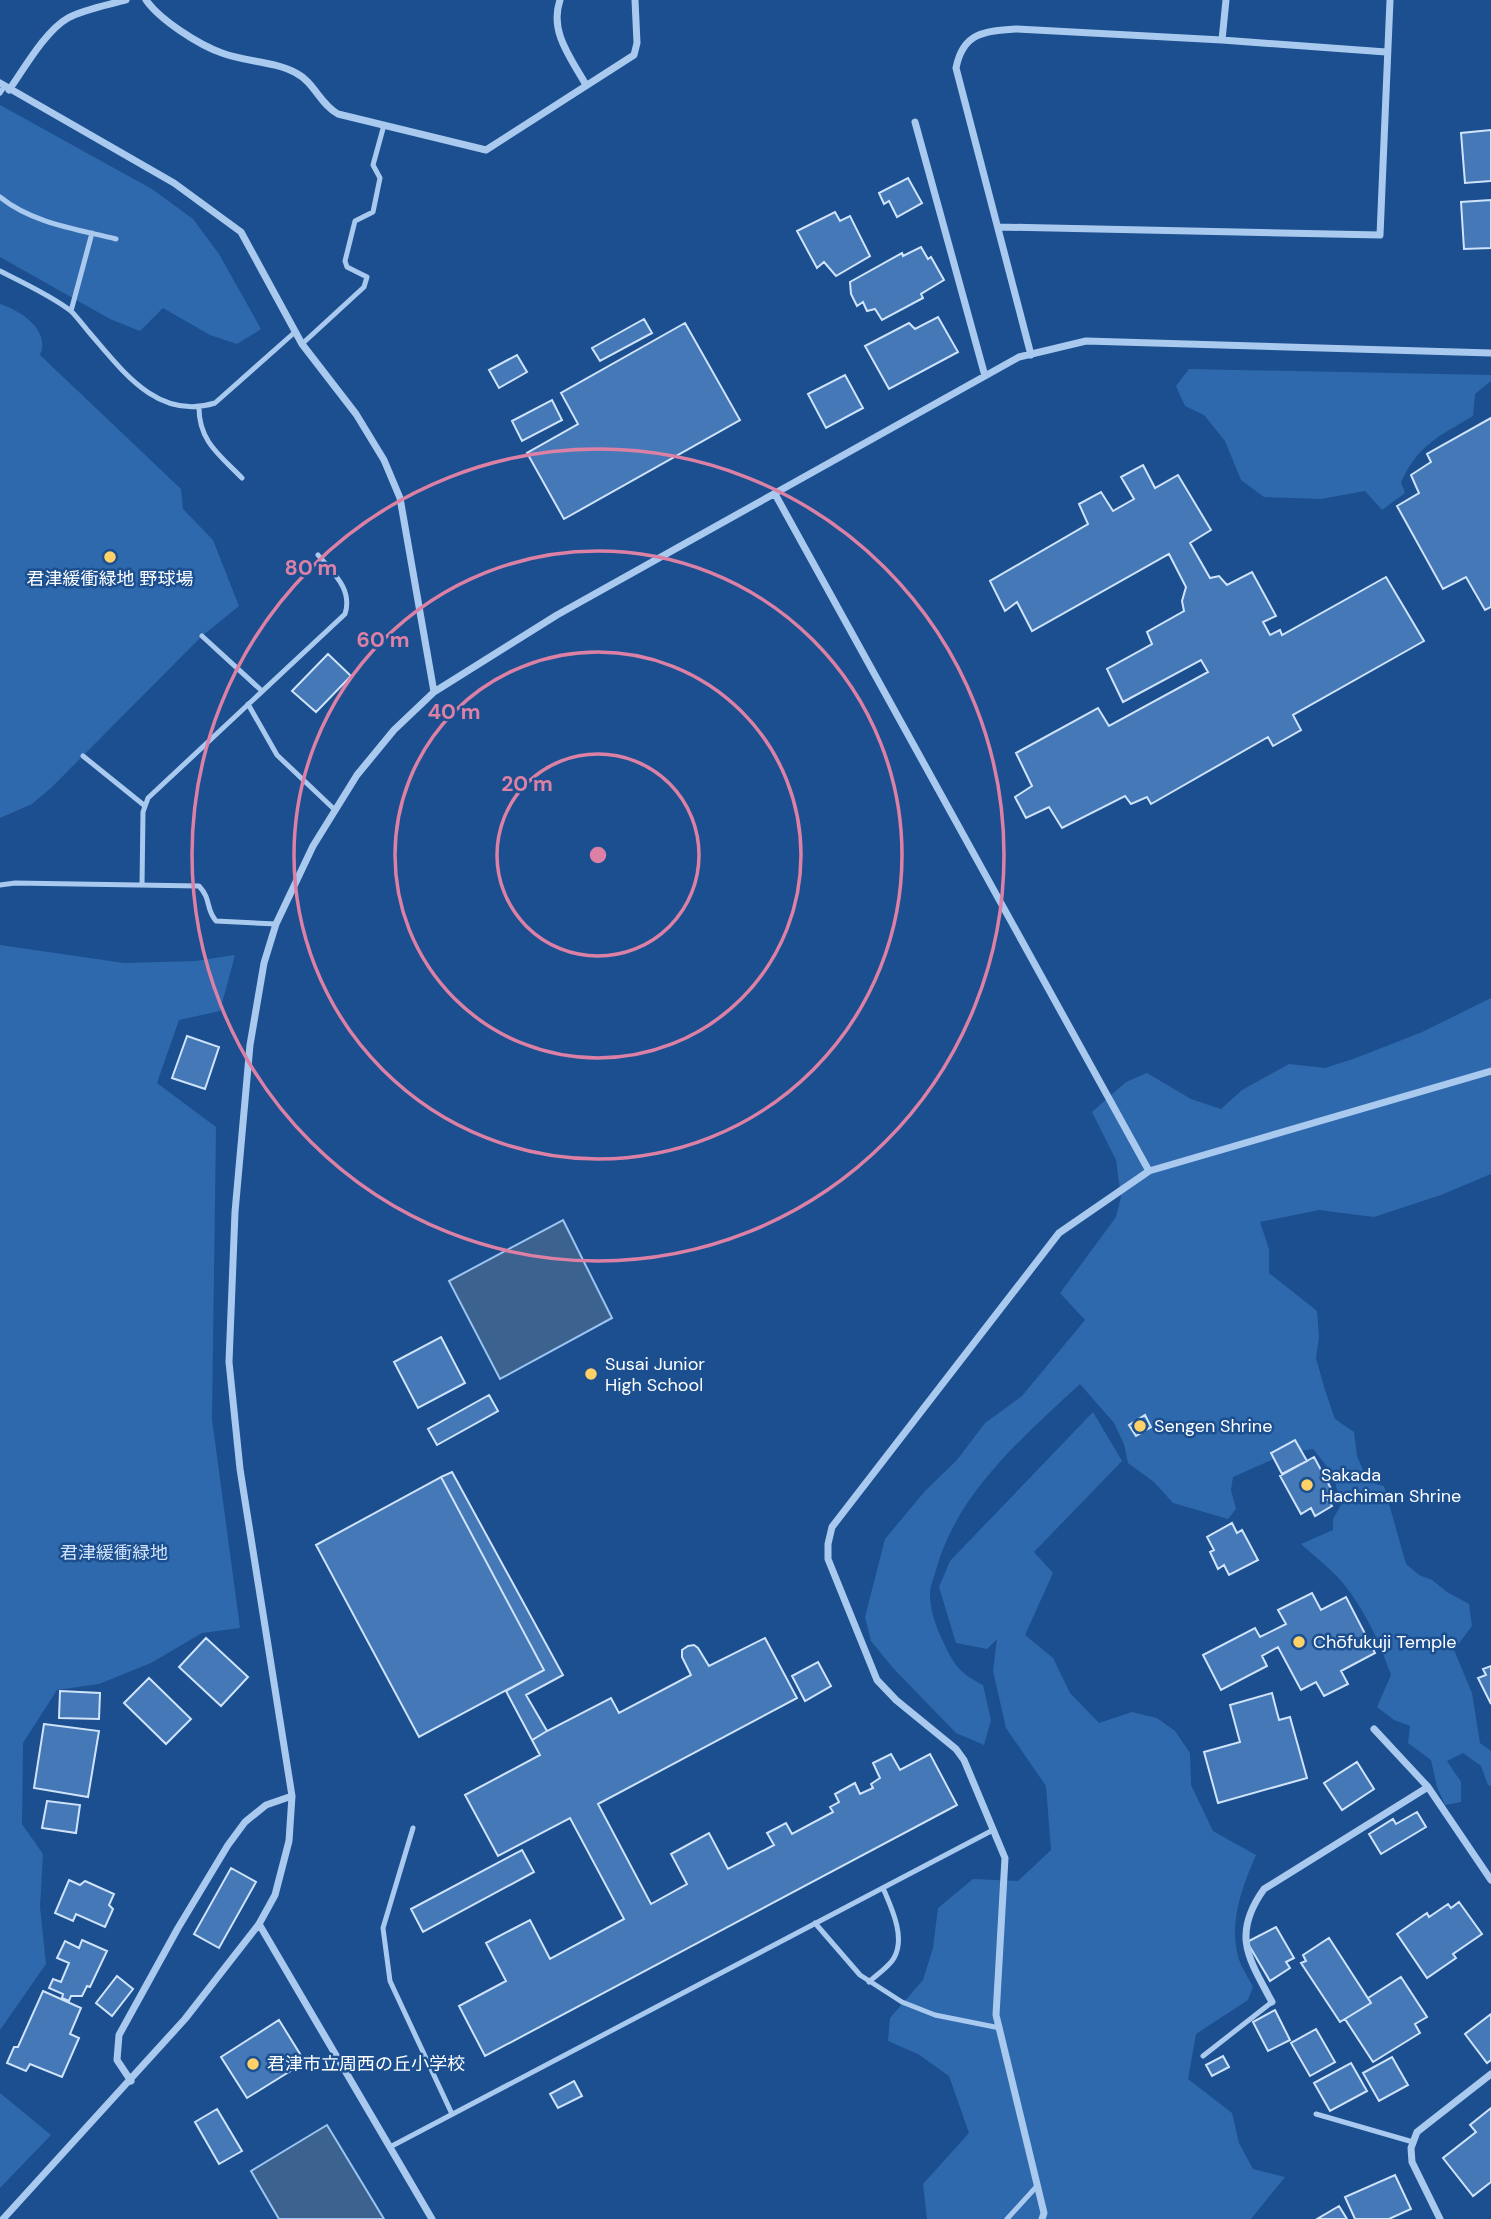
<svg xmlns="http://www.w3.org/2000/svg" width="1491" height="2219" font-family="'DM Sans','Noto Sans JP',sans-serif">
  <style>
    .green { fill: #2e69ad }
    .water { fill: #3c6290; stroke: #9cc4f0; stroke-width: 2 }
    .building { fill: #4478b7; stroke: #cfe3fa; stroke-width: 2 }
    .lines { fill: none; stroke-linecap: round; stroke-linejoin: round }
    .service { stroke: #a9c9ee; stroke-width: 5 }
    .minor { stroke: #a9c9ee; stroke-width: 7 }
    .ring { fill: none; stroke: #dd80a5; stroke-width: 3.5 }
    .poi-dot { fill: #ffd166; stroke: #1b4f8f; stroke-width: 2.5 }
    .labels { text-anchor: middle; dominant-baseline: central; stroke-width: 5; stroke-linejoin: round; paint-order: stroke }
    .poi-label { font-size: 18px; fill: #fff; stroke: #1b4f8f; text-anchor: start }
    .park-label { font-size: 18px; fill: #cfe3fa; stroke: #1b4f8f }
    .centre { fill: #dd80a5; stroke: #1b4f8f; stroke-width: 3.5 }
    .ring-label { font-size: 21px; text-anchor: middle; font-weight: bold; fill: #dd80a5; stroke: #1b4f8f; stroke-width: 5; stroke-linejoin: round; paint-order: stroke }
  </style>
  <rect width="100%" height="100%" fill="#1b4f8f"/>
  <path class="green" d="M 0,105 L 152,189 L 193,219 L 219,254 L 261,329 L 237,344 L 210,335 L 163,308 L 140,331 L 110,319 L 0,257 Z
    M 0,304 C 20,310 51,330 40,355 L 181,489 L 183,509 L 213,540 L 239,606 L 202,636 L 52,787 L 32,804 L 0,818 Z
    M 1189,369 L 1491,375 L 1491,381 L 1475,394 L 1473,416 C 1438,437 1419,444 1401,482 L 1405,493 L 1382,510 L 1365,491 L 1321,499 L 1264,497 L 1241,480 L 1225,441 L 1204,415 L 1185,406 L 1176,386 Z
    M 0,945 L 124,963 L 195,961 L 235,955 L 220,1011 L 179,1020 L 157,1083 L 216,1127 L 212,1419 L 240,1628 L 202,1633 L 151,1663 L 99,1684 L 57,1690 L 23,1743 L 22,1824 L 43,1854 L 40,1907 L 46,1964 L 0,2030 Z
    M 1491,998 L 1491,1174 L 1441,1195 L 1374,1217 L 1319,1210 L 1260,1222 L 1269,1249 L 1269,1273 L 1317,1311 L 1319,1337 L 1316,1358 L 1325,1390 L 1335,1419 L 1354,1432 L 1357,1456 L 1368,1482 L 1384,1486 L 1406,1564 L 1419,1575 L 1432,1580 L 1447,1592 L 1469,1604 L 1472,1626 L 1454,1650 L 1472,1693 L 1480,1743 L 1491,1751 L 1491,1786 L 1488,1785 L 1481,1766 L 1463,1753 L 1447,1761 L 1461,1782 L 1461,1802 L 1445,1805 L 1437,1787 L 1431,1760 L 1408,1743 L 1410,1726 L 1394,1720 L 1377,1707 L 1391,1675 C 1380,1643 1364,1608 1342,1582 C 1330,1568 1314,1556 1301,1544 L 1333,1530 L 1333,1519 L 1341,1505 L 1333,1474 L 1313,1449 L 1287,1453 L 1233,1477 L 1231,1490 L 1236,1509 L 1228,1519 L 1173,1503 L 1154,1482 L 1128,1463 L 1124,1444 L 1114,1423 L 1080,1384 C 1025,1435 958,1492 937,1567 C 935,1575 930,1585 930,1593 C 930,1609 935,1625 942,1639 C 954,1665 958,1672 983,1685 L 991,1720 L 984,1745 L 956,1733 L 893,1668 L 871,1641 L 865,1617 L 885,1539 L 925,1491 L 957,1460 L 985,1423 L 1022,1396 L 1085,1320 L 1060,1293 L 1116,1217 L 1121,1197 L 1116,1160 L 1092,1112 L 1126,1082 L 1147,1073 L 1191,1099 L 1221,1109 L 1242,1090 L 1289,1064 L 1325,1068 L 1353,1059 L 1420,1033 Z
    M 1093,1412 L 1122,1461 L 1034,1552 L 1053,1573 L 1025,1635 L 1053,1658 L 1070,1693 L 1099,1723 L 1132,1712 L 1157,1718 L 1175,1731 L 1190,1753 L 1191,1785 L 1213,1831 L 1256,1855 C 1243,1885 1230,1918 1237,1952 C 1239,1964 1248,1977 1253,1987 L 1248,2000 L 1196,2034 L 1188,2079 L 1232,2113 L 1239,2143 L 1253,2169 L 1285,2177 L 1251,2219 L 927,2219 L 923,2184 L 969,2133 L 949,2076 L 918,2054 L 888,2041 L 890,2018 L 923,1980 L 933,1948 L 938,1908 L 973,1879 L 1018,1881 L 1051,1850 L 1046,1786 L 1006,1728 L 993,1671 L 997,1639 L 987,1649 L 956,1643 L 939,1587 L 950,1561 Z
    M 0,2093 L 51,2135 L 0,2188 Z"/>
  <path class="water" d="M 563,1220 L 612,1318 L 500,1379 L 449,1281 Z
    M 327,2125 L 384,2219 L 279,2219 L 251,2171 Z"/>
  <path class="building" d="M 1491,130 L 1491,181 L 1465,183 L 1461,133 Z
    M 908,178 L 922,203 L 897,217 L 889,201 L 884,204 L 879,193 Z
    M 1491,200 L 1491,248 L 1464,249 L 1461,202 Z
    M 835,212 L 840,221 L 850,216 L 870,256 L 836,276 L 824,262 L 817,268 L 797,231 Z
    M 921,247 L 928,259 L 931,257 L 944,280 L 921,294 L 923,298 L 882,320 L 875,309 L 867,311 L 863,302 L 857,306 L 851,294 L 850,282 L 902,253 L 903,256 Z
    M 938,317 L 958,352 L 889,389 L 865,346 L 909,323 L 915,329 Z
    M 644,319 L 652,333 L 600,361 L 592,348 Z
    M 685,323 L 740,420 L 564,519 L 527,453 L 578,424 L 561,393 Z
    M 517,355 L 527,372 L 499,388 L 489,370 Z
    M 845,375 L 863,408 L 826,428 L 808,394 Z
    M 552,400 L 562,420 L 522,441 L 512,421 Z
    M 1491,418 L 1491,607 L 1485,610 L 1466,577 L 1443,589 L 1397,506 L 1419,493 L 1411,475 L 1431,462 L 1427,454 Z
    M 1143,465 L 1155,488 L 1178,475 L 1211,530 L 1190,543 L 1210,578 L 1219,576 L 1227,585 L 1252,572 L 1276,616 L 1263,622 L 1270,635 L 1280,630 L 1282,635 L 1386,577 L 1424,641 L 1293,715 L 1301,730 L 1273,746 L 1268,737 L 1151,804 L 1147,797 L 1131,804 L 1125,796 L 1062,828 L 1049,807 L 1026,818 L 1015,797 L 1032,786 L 1016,753 L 1098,708 L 1109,726 L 1208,672 L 1201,660 L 1123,702 L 1107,669 L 1152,644 L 1147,632 L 1184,611 L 1182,601 L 1186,587 L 1169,554 L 1032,631 L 1017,602 L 1005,611 L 990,581 L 1088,524 L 1079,504 L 1101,492 L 1113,511 L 1134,499 L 1121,477 Z
    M 328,654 L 351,676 L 316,712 L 292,691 Z
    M 187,1036 L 219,1047 L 205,1089 L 172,1078 Z
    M 441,1337 L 465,1383 L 418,1408 L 394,1362 Z
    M 489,1395 L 498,1411 L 437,1445 L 428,1429 Z
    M 1145,1415 L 1151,1427 L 1136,1436 L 1129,1425 Z
    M 1295,1440 L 1307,1461 L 1282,1474 L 1271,1453 Z
    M 1314,1457 L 1334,1494 L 1327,1498 L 1332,1506 L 1315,1516 L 1311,1508 L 1301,1514 L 1280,1476 Z
    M 452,1472 L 563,1675 L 526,1695 L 547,1731 L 532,1740 L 506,1691 L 544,1670 L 441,1477 Z
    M 441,1477 L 544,1670 L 419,1737 L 316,1545 Z
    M 1232,1523 L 1237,1533 L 1242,1530 L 1258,1560 L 1229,1575 L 1224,1565 L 1218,1569 L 1210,1552 L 1214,1550 L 1207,1537 Z
    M 1312,1593 L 1321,1610 L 1346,1597 L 1375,1653 L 1341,1671 L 1348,1684 L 1324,1696 L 1316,1682 L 1301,1690 L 1278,1647 L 1262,1656 L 1267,1666 L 1221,1690 L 1203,1655 L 1255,1628 L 1260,1637 L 1286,1624 L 1278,1610 Z
    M 206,1638 L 248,1677 L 221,1706 L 179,1667 Z
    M 765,1638 L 797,1698 L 598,1804 L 651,1904 L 687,1884 L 671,1854 L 709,1833 L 728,1869 L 774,1845 L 767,1833 L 786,1823 L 792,1834 L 833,1812 L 830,1807 L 839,1802 L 835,1794 L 855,1783 L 860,1794 L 873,1788 L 871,1784 L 880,1778 L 873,1763 L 891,1754 L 900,1770 L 930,1754 L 957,1805 L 485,2056 L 459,2006 L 506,1981 L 486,1943 L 530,1920 L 550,1959 L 624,1919 L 570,1818 L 498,1856 L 465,1795 L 540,1755 L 532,1740 L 547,1731 L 611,1698 L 619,1713 L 691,1675 L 682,1657 L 682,1650 L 688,1646 L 694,1645 L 698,1648 L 709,1666 Z
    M 818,1662 L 831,1686 L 805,1701 L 792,1676 Z
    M 1491,1666 L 1491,1704 L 1478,1678 L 1486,1675 L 1483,1669 Z
    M 149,1678 L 191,1719 L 166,1744 L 124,1703 Z
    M 60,1691 L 100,1693 L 99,1719 L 59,1718 Z
    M 1272,1693 L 1279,1720 L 1290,1717 L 1307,1778 L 1218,1803 L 1204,1752 L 1240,1742 L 1230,1705 Z
    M 44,1724 L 99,1731 L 88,1797 L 34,1788 Z
    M 1357,1762 L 1374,1789 L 1342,1810 L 1324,1783 Z
    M 47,1801 L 80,1805 L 76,1833 L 42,1828 Z
    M 1417,1812 L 1426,1827 L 1381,1854 L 1369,1834 L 1393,1819 L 1396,1824 Z
    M 522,1850 L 534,1872 L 423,1932 L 411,1909 Z
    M 231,1868 L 256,1882 L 219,1948 L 194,1934 Z
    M 69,1880 L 80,1885 L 85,1881 L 114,1894 L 109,1905 L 113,1909 L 105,1927 L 76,1914 L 73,1921 L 55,1913 Z
    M 1459,1902 L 1482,1934 L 1453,1954 L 1456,1958 L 1427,1978 L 1397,1934 L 1427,1913 L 1429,1917 L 1448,1904 L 1451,1908 Z
    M 1276,1927 L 1294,1958 L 1286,1962 L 1290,1968 L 1270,1981 L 1247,1942 Z
    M 1329,1938 L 1371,2003 L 1340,2022 L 1301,1963 L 1306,1961 L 1303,1955 Z
    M 82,1940 L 107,1951 L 90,1987 L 87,1986 L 82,1996 L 71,1996 L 69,2001 L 62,1998 L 63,1994 L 49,1988 L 53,1979 L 61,1982 L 69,1963 L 57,1958 L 65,1941 L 79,1948 Z
    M 117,1976 L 133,1989 L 112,2016 L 96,2003 Z
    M 1401,1977 L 1427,2017 L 1415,2024 L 1420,2033 L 1373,2062 L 1345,2019 L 1371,2003 L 1368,1998 Z
    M 43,1991 L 81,2008 L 70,2034 L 79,2038 L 62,2077 L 30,2064 L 26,2071 L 7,2063 L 14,2047 L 18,2047 Z
    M 1275,2010 L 1290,2040 L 1268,2051 L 1253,2022 Z
    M 1491,2014 L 1491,2060 L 1487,2063 L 1465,2034 Z
    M 279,2020 L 305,2062 L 247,2098 L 221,2057 Z
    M 1316,2029 L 1335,2062 L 1310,2076 L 1291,2043 Z
    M 1223,2056 L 1229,2067 L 1212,2076 L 1206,2065 Z
    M 1392,2057 L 1408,2085 L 1379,2101 L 1363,2073 Z
    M 1351,2063 L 1367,2091 L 1330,2111 L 1314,2083 Z
    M 574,2081 L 582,2096 L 558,2108 L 550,2094 Z
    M 1491,2108 L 1491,2182 L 1473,2196 L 1443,2158 L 1476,2132 L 1470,2125 Z
    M 217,2109 L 242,2151 L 219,2164 L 195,2122 Z
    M 1395,2175 L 1411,2209 L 1389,2219 L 1355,2219 L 1345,2197 Z
    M 1339,2206 L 1347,2219 L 1317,2219 Z"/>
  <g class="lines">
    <path class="service" d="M 0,93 L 4,87
      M 0,197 C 32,223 76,229 116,239
      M 0,271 C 22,282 52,296 71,311 C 77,317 83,325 88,331 C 122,370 157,421 215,403 L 295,332
      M 71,311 L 92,233
      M 302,344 L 364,287 L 367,277 L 347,267 L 345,261 L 355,221 L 373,212 L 380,178 L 373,165 L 384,125
      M 199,408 C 199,442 221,456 242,478
      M 202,636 L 262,691
      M 248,704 L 277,755 L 335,810
      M 83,756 L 145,806
      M 0,885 L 15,883 L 199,886 C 212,900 205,908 216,921 L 276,924
      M 142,885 L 143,812 L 148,798 L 345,614 C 353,589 333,573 318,555
      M 413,1828 L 383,1928 L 390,1981 L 452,2114
      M 815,1923 L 860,1975 L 902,2002 L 935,2015 L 1000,2028
      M 869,1982 C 876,1975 889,1967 894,1958 C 906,1937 891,1907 883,1888
      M 1203,2056 L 1272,2002
      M 1316,2114 L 1413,2142
      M 390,2147 L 993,1830
      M 1007,2219 L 1037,2186"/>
    <path class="minor" d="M 146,0 C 160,20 199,45 222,53 C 245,62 274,61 296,73 C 314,82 320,104 338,114 L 486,150 L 634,55 L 637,43 L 635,0
      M 560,0 C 549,32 571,58 586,85
      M 1222,40 L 1386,52
      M 0,83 L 174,183 L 241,232 L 302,344 L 356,414 L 384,460 L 400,498 L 434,692
      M 9,90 C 24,69 45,31 68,18 C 84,9 108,5 126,0
      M 915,122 L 985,376
      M 999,227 L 1380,235 L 1390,0
      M 1031,355 L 956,68 C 963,32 985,31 1017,29 L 1222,40 L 1226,0
      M 775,494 L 1149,1171
      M 1374,1729 L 1428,1787 L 1491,1880
      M 259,1924 L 432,2219
      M 1272,2002 C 1249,1959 1231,1935 1264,1889 L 1428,1787
      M 131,2081 L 117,2060 L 119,2035 L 178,1928 L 228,1845 L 245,1822 L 266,1805 L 292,1796
      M 3,2219 L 185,2019 L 259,1924 L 275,1895 L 289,1841 L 292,1796 L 240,1469 L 229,1362 L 235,1212 L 250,1045 L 264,963 L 276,924 L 313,846 L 357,775 L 394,730 L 434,692 L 557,615 L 1019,357 L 1086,341 L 1491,353
      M 1042,2219 L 1044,2213 L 996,2015 L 1005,1858 L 964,1760 L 956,1749 L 896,1700 L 877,1680 L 828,1559 L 828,1544 L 832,1527 L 1059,1233 L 1149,1171 L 1491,1071
      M 1440,2219 L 1412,2162 L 1411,2148 L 1417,2132 L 1491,2074"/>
  </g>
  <g class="ring">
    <circle cx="598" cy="855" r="101"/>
    <circle cx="598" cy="855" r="203"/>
    <circle cx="598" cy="855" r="304"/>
    <circle cx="598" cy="855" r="406"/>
  </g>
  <g class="poi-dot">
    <circle cx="110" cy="557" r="7"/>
    <circle cx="591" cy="1374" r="7"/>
    <circle cx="1140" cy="1426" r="7"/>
    <circle cx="1307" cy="1485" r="7"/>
    <circle cx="1299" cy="1642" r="7"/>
    <circle cx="253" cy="2064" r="7"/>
  </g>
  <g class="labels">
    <g class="poi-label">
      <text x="110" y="579" text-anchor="middle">君津緩衝緑地 野球場</text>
      <text x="605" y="1364">Susai Junior<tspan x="605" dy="21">High School</tspan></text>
      <text x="1154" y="1426">Sengen Shrine</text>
      <text x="1321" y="1475">Sakada<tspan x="1321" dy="21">Hachiman Shrine</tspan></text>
      <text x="1313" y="1642">Chōfukuji Temple</text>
      <text x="267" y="2064">君津市立周西の丘小学校</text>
    </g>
    <g class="park-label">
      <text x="114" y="1553">君津緩衝緑地</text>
    </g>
  </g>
  <circle cx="598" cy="855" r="10" class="centre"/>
  <g class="ring-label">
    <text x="311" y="575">80 m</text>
    <text x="383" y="647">60 m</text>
    <text x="454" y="719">40 m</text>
    <text x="527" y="791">20 m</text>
  </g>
</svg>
